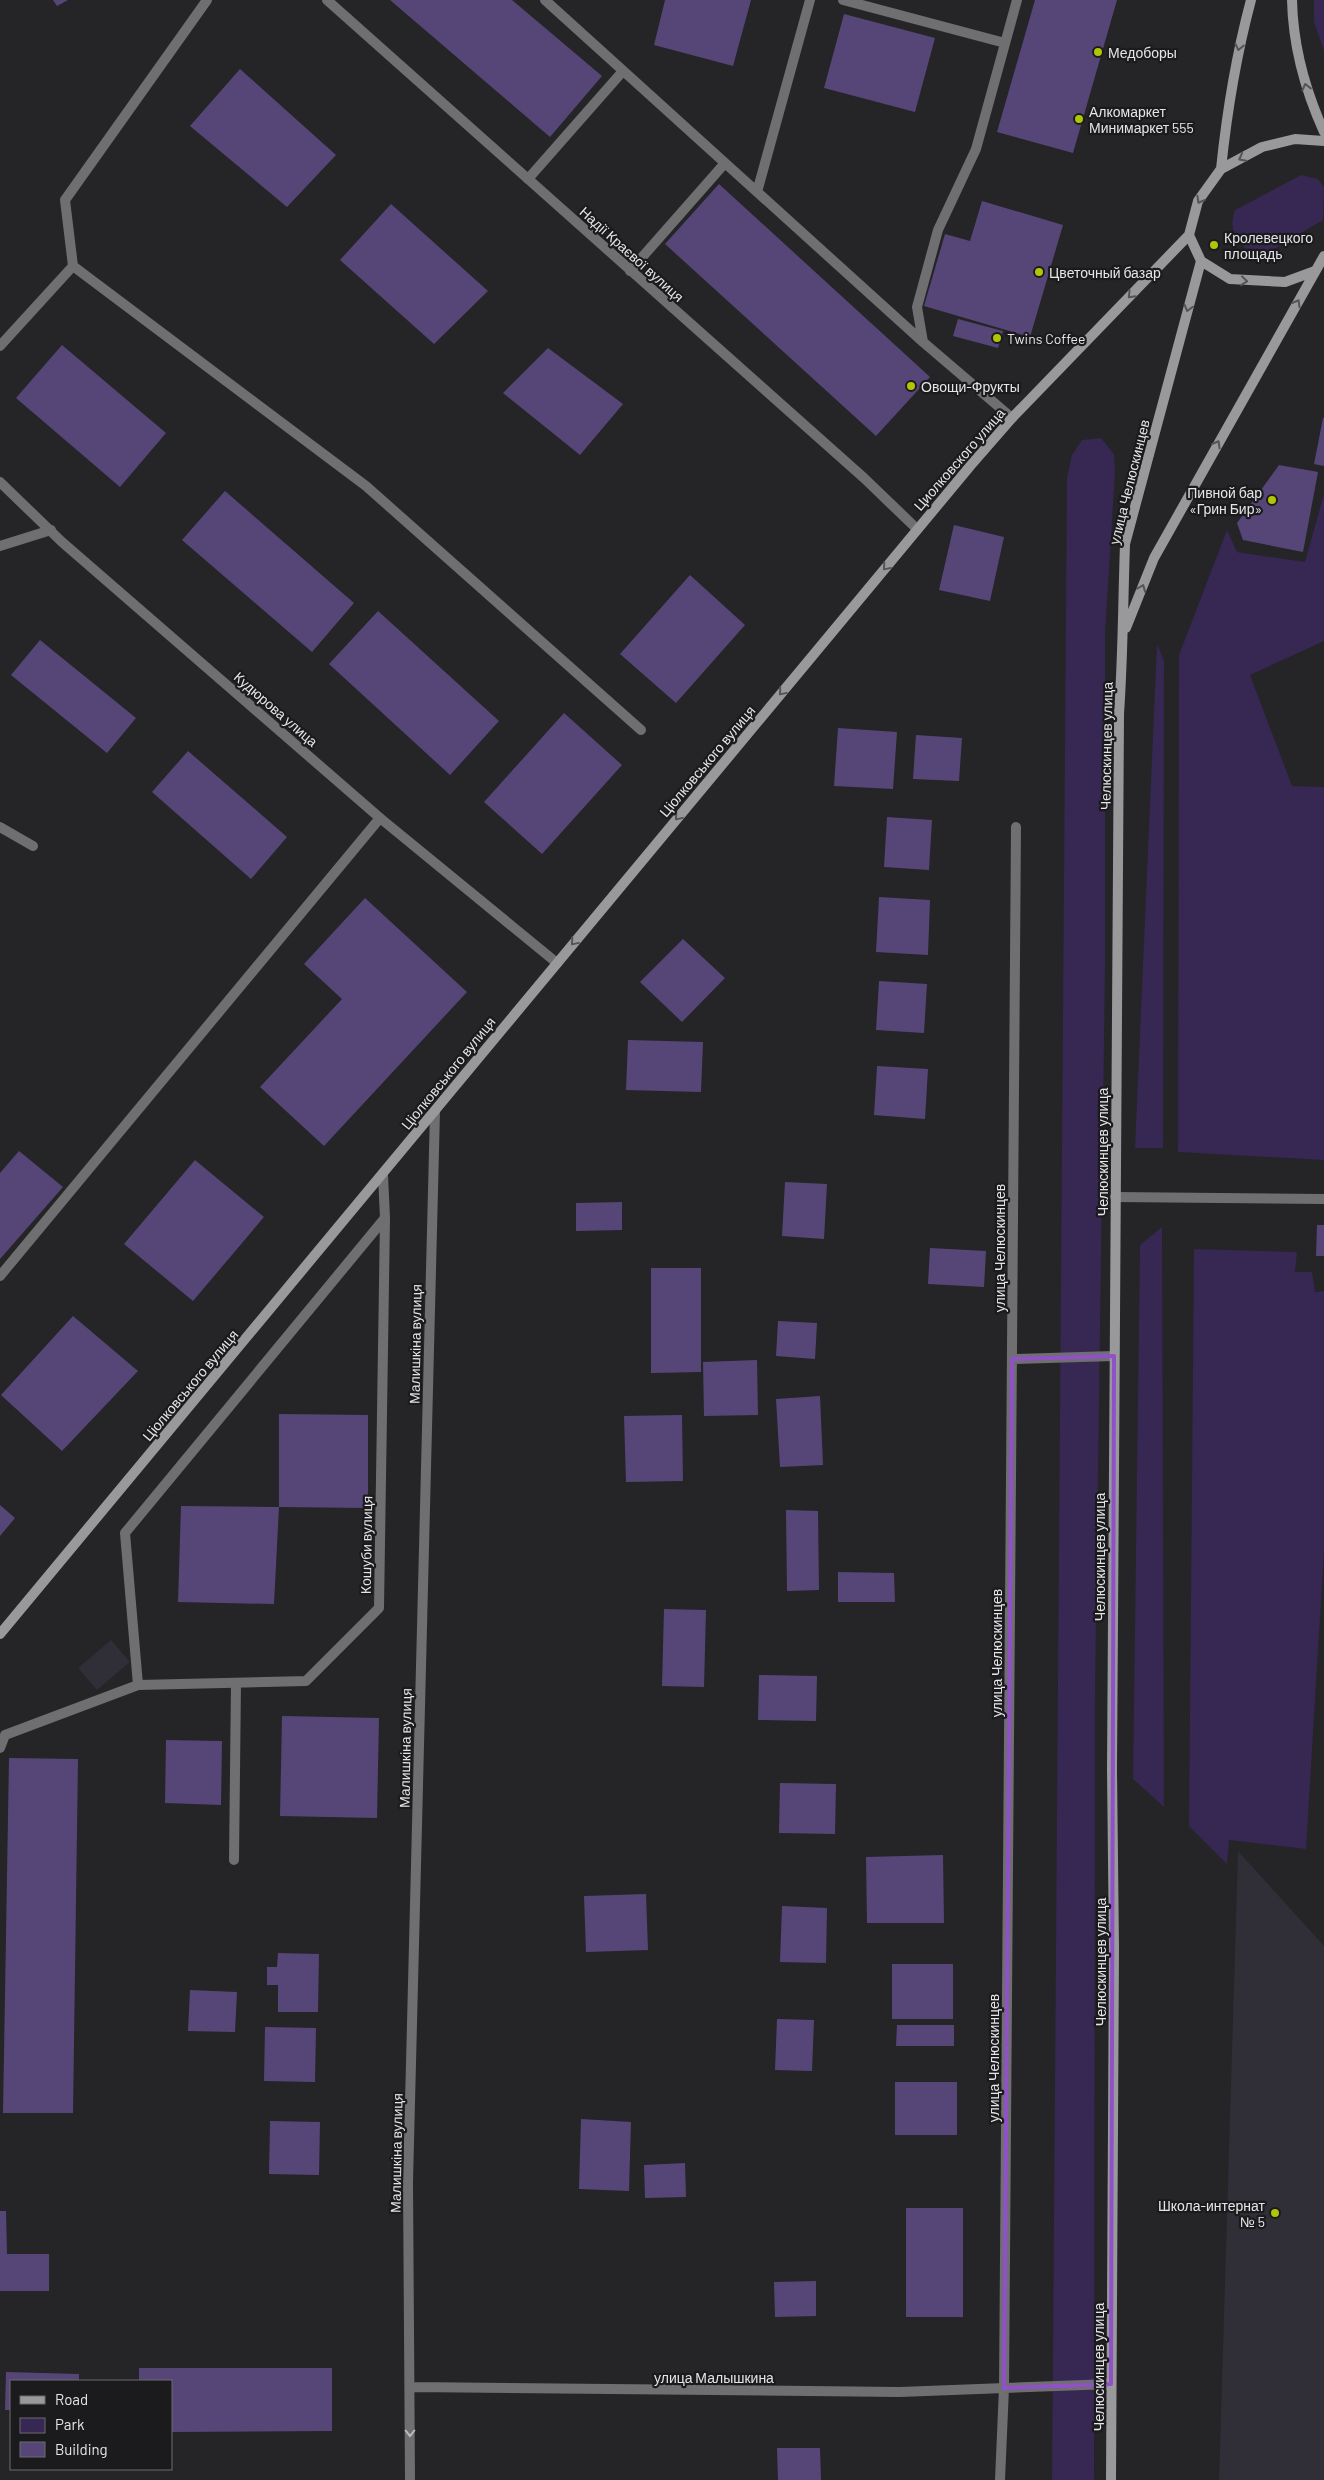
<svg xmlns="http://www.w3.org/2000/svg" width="1324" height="2480" font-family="Barlow,sans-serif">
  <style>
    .built { fill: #302e36 }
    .green { fill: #362753 }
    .building { fill: #564677 }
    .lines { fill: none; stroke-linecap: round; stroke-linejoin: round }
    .lane { stroke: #6f6e70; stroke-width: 10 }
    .street { stroke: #6f6e70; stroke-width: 10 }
    .secondary { stroke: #99999b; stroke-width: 10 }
    .oneway { stroke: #545456 }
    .oneway2 { stroke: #bcbbbd }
    .marked { fill: none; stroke: #9051c7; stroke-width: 4; stroke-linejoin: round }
    .poi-dot { fill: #afc505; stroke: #1b1b1e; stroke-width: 2 }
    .labels { text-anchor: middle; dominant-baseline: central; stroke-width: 4.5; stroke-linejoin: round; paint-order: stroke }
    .poi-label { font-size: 14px; fill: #e5e4e7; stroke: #1b1b1e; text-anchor: start }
    .street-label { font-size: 14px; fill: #e5e4e7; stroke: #1b1b1e }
  </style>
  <rect width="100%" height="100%" fill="#252427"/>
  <path class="built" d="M 111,1640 L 130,1662 L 97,1690 L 78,1668 Z
    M 1238,1851 L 1324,1946 L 1324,2480 L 1219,2480 Z"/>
  <path class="green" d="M 1314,0 L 1324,0 L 1324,51 L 1314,22 Z
    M 1301,175 L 1318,179 L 1324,187 L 1323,220 L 1269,252 L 1245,248 C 1234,237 1229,226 1235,210 Z
    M 1101,438 L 1114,454 L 1115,472 L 1105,634 L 1105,969 L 1095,1692 L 1094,2480 L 1052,2480 L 1067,477 L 1072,455 L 1082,440 Z
    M 1324,494 L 1324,641 L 1250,675 L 1292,786 L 1324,787 L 1324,1160 L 1178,1152 L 1179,655 L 1227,530 L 1237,552 L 1305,562 Z
    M 1157,644 L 1164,661 L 1163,1148 L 1135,1148 Z
    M 1162,1227 L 1164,1807 L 1133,1779 L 1140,1245 Z
    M 1194,1249 L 1297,1252 L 1295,1272 L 1312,1272 L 1315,1292 L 1324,1291 L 1324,1550 L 1306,1849 L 1229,1840 L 1227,1864 L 1189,1826 Z"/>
  <path class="building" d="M 53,0 L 68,0 L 57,6 Z
    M 390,0 L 512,0 L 602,76 L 550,137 Z
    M 665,0 L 751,0 L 733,66 L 654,45 Z
    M 1035,0 L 1117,0 L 1073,153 L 997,132 Z
    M 844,14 L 935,38 L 915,112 L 824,88 Z
    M 240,69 L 336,155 L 287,207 L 190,126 Z
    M 719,184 L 930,377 L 876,436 L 665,244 Z
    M 982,201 L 1063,225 L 1030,337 L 924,306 L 945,234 L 970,241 Z
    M 391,204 L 488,291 L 434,344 L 340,260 Z
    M 958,319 L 1003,331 L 998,348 L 953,336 Z
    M 62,345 L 166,433 L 120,487 L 16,398 Z
    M 548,348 L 623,404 L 580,455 L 503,393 Z
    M 1323,418 L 1324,418 L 1324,466 L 1314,464 Z
    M 1279,465 L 1318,472 L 1303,552 L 1243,540 L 1237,523 Z
    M 225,491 L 354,603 L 312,652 L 182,540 Z
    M 954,525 L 1004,537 L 990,601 L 939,590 Z
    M 690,575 L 745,625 L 676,703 L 620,654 Z
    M 378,611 L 499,721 L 450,775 L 329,664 Z
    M 40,640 L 136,718 L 107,753 L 11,675 Z
    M 564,713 L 622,765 L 542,854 L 484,802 Z
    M 838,728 L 897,732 L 893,789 L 834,786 Z
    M 916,735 L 962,738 L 959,781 L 913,779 Z
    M 188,751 L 287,837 L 251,879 L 152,792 Z
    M 887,817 L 932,820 L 929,870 L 884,867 Z
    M 879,897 L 930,900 L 928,955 L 876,952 Z
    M 365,898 L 467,992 L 324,1146 L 260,1087 L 342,999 L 304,964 Z
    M 683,939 L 725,978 L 682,1022 L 640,982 Z
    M 879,981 L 927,984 L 924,1033 L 876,1030 Z
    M 628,1040 L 703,1042 L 701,1092 L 626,1090 Z
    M 877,1066 L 928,1069 L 925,1119 L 874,1115 Z
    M 19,1151 L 63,1187 L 0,1259 L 0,1173 Z
    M 195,1160 L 264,1217 L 193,1301 L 124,1244 Z
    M 785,1182 L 827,1184 L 824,1239 L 782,1236 Z
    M 622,1202 L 622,1230 L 576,1231 L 576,1203 Z
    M 1317,1225 L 1324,1225 L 1324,1256 L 1316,1256 Z
    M 930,1248 L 986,1251 L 984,1287 L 928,1284 Z
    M 651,1268 L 701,1268 L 701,1372 L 651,1373 Z
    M 73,1316 L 138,1371 L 62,1451 L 1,1395 Z
    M 778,1321 L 817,1323 L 815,1359 L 776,1356 Z
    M 757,1360 L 758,1415 L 704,1416 L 703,1362 Z
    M 820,1396 L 823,1465 L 780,1467 L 776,1399 Z
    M 279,1414 L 368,1415 L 368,1508 L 279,1507 Z
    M 682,1415 L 683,1481 L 626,1482 L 624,1416 Z
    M 0,1505 L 15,1518 L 0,1536 Z
    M 181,1506 L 279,1507 L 274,1604 L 178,1602 Z
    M 786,1510 L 818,1511 L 819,1590 L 787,1591 Z
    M 838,1572 L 894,1573 L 895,1602 L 838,1602 Z
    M 664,1609 L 706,1610 L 704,1687 L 662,1686 Z
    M 759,1675 L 817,1676 L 816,1721 L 758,1720 Z
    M 282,1716 L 379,1718 L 377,1818 L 280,1816 Z
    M 166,1740 L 222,1741 L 221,1805 L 165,1803 Z
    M 9,1758 L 78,1759 L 73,2113 L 3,2113 Z
    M 780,1783 L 836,1784 L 835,1834 L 779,1833 Z
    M 943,1855 L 944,1923 L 867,1923 L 866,1857 Z
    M 646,1894 L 648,1950 L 586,1952 L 584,1896 Z
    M 782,1906 L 827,1908 L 826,1963 L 780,1962 Z
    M 278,1953 L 319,1954 L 318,2012 L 278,2012 L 278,1985 L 267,1985 L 267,1967 L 277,1967 Z
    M 892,1964 L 953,1964 L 953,2019 L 892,2019 Z
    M 190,1990 L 237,1992 L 235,2032 L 188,2031 Z
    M 777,2019 L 814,2020 L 812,2071 L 775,2070 Z
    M 897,2025 L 954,2025 L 954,2046 L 896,2046 Z
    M 265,2027 L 316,2028 L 315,2082 L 264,2081 Z
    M 895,2082 L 957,2082 L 957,2135 L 895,2135 Z
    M 581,2119 L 631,2122 L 629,2191 L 579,2189 Z
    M 270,2121 L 320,2122 L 319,2175 L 269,2174 Z
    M 685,2163 L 686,2197 L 645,2198 L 644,2165 Z
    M 906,2208 L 963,2208 L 963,2317 L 906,2317 Z
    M 0,2211 L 6,2211 L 7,2254 L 49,2254 L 49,2291 L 0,2291 Z
    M 816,2281 L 816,2316 L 775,2317 L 774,2282 Z
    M 139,2368 L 332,2368 L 332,2431 L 171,2432 L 171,2381 L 139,2381 Z
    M 6,2372 L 79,2374 L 79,2381 L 11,2381 L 11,2410 L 5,2410 Z
    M 777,2448 L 820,2448 L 821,2480 L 778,2480 Z"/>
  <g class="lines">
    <path class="lane" d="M 545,0 L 923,342 L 1012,418
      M 843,0 L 1005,43
      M 528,179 L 623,71
      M 757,192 L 810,0
      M 73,266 L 366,486 L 641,730
      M 630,271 L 725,163
      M 923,342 L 917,307 L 938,230 L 976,149 L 1017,0
      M 0,346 L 73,266 L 65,200 L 207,0
      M 0,546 L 51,530
      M 0,827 L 33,846
      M 1115,1197 L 1324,1199
      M 0,1276 L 380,818
      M 234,1860 L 236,1683"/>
    <path class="street" d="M 327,0 L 864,478 L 917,529
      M 0,482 L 62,542 L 380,818 L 557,963
      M 1012,1359 L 1114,1356
      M 138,1685 L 125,1533 L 385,1218
      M 0,1748 L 5,1735 L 138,1685 L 306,1681 L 379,1608 L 385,1218 L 383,1175
      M 411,2387 L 900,2392 L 1111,2384
      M 410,2480 L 408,2182 L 435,1111
      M 1000,2480 L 1004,2388 L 1016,827"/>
    <path class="secondary" d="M 1292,0 C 1293,47 1305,90 1324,132
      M 1221,169 C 1227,111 1236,56 1251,0
      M 1315,271 L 1285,282 L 1230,279 L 1201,261 L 1189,235 L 1198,201 L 1221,169 L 1262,147 L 1295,139 L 1324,141
      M 1126,628 L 1154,558 L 1324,256
      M 0,1634 L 971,465 L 1012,418 L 1189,235
      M 1111,2480 L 1114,1948 L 1112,1770 L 1119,714 C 1123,657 1123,600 1125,544 L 1201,261"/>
  </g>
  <defs><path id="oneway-chevron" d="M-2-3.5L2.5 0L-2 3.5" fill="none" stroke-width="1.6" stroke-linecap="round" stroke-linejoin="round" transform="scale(1.25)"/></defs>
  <g class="oneway">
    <use href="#oneway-chevron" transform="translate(1239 47) rotate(103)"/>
    <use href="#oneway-chevron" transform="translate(1306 87) rotate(-104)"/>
    <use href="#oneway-chevron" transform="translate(1242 158) rotate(152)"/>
    <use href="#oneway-chevron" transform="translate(1200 200) rotate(119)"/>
    <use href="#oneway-chevron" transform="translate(1244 281) rotate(6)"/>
    <use href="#oneway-chevron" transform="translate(1131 295) rotate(134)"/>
    <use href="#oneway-chevron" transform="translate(1297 303) rotate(-61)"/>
    <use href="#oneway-chevron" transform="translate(1188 308) rotate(105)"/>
    <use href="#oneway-chevron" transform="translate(1217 444) rotate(-61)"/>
    <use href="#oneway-chevron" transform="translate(886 567) rotate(130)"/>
    <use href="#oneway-chevron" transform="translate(1142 588) rotate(-69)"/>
    <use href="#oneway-chevron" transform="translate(782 692) rotate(130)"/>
    <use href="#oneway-chevron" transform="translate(678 817) rotate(130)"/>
    <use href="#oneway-chevron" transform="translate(574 942) rotate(130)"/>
  </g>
  <use class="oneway2" href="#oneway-chevron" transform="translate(410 2433) rotate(90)"/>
  <path class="marked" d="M 1114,1356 L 1111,2384 L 1004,2388 L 1012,1359 Z"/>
  <g class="poi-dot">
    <circle cx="1098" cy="52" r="5"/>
    <circle cx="1079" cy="119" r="5"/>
    <circle cx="1214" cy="245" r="5"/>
    <circle cx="1039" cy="272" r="5"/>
    <circle cx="997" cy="338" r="5"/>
    <circle cx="911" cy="386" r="5"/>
    <circle cx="1272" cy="500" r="5"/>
    <circle cx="1275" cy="2213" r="5"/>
  </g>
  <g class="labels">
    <g class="poi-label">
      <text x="1108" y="52">Медоборы</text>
      <text x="1089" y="111">Алкомаркет<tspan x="1089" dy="16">Минимаркет 555</tspan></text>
      <text x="1224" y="237">Кролевецкого<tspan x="1224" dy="16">площадь</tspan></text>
      <text x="1049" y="272">Цветочный базар</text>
      <text x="1007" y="338">Twins Coffee</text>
      <text x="921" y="386">Овощи-Фрукты</text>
      <text x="1262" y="492" text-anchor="end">Пивной бар<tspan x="1262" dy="16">«Грин Бир»</tspan></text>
      <text x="1265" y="2205" text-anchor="end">Школа-интернат<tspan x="1265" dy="16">№ 5</tspan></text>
    </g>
    <g class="street-label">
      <text transform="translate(632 254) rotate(42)">Надії Краєвої вулиця</text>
      <text transform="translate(959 459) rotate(-49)">Циолковского улица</text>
      <text transform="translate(1129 482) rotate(-76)">улица Челюскинцев</text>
      <text transform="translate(276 709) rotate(41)">Кудюрова улица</text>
      <text transform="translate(1106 746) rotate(-89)">Челюскинцев улица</text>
      <text transform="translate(707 761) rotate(-50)">Ціолковського вулиця</text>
      <text transform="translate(448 1073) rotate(-51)">Ціолковського вулиця</text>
      <text transform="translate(1102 1152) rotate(-90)">Челюскинцев улица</text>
      <text transform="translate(999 1248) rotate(-90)">улица Челюскинцев</text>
      <text transform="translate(415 1344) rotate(-89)">Малишкіна вулиця</text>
      <text transform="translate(190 1385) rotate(-50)">Ціолковського вулиця</text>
      <text transform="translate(366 1545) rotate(-89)">Кошуби вулиця</text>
      <text transform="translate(1099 1557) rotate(-90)">Челюскинцев улица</text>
      <text transform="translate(996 1653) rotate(-90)">улица Челюскинцев</text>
      <text transform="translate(405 1748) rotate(-89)">Малишкіна вулиця</text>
      <text transform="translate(1100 1962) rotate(-90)">Челюскинцев улица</text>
      <text transform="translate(993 2058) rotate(-90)">улица Челюскинцев</text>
      <text transform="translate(396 2153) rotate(-89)">Малишкіна вулиця</text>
      <text transform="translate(1098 2367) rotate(-90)">Челюскинцев улица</text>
      <text x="714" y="2377">улица Малышкина</text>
    </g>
  </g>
  <rect x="10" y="2380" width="162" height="90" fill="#1b1b1e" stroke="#6c6b6e"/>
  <rect x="20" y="2396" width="25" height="8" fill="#99999b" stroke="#6c6b6e"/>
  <text x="55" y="2405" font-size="15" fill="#e5e4e7">Road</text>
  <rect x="20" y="2418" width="25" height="15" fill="#362753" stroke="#6c6b6e"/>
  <text x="55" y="2430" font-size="15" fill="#e5e4e7">Park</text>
  <rect x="20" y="2442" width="25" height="15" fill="#564677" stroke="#6c6b6e"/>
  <text x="55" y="2455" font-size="15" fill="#e5e4e7">Building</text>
</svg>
